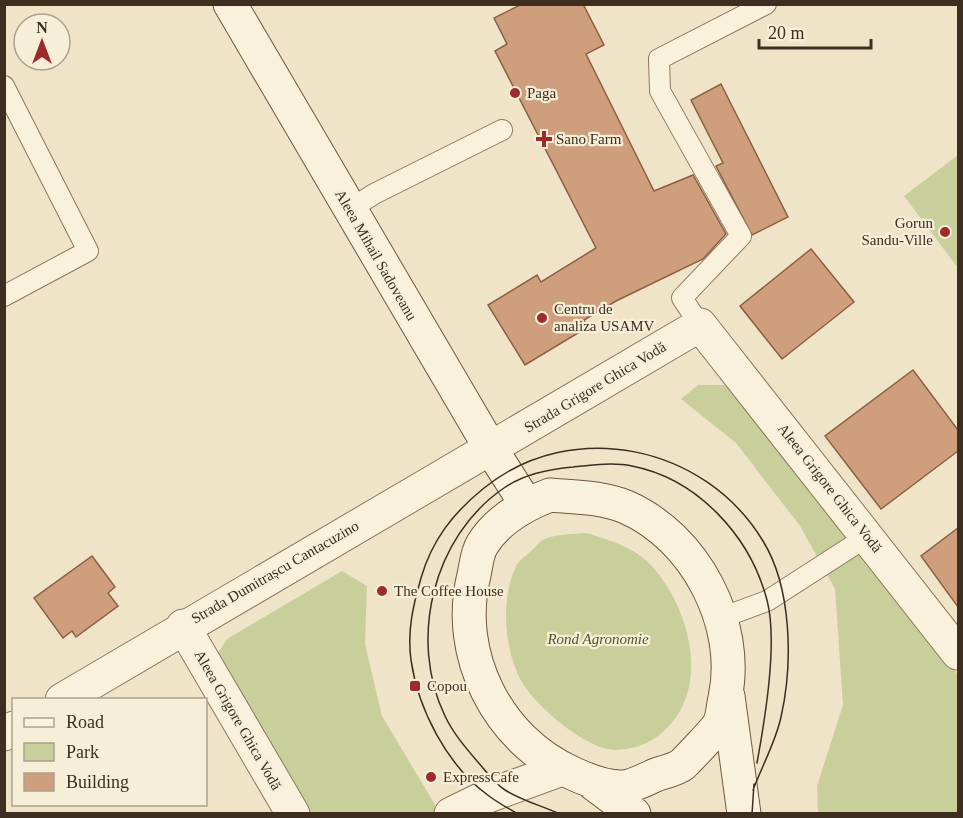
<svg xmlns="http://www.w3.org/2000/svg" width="963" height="818" font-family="'Times New Roman',serif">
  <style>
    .green { fill: #c9cf9b }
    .building { fill: #cf9f7d; stroke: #8d5f41; stroke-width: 1.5 }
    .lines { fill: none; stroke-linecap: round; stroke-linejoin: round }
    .lane-casing { stroke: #8d765c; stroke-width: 22 }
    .street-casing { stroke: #8d765c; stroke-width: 35 }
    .secondary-casing { stroke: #6f573f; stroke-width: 35 }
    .lane { stroke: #faf1dc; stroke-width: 20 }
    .street { stroke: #faf1dc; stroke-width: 33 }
    .secondary { stroke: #faf1dc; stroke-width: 33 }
    .tram { stroke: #3d2e20; stroke-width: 1.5 }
    .poi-dot { fill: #9e2a2b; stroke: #f7eed8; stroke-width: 2 }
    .labels { text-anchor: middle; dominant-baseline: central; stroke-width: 4.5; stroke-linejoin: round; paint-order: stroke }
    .poi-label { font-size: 15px; fill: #3d2e20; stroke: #f7eed8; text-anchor: start }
    .street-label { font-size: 15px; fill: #3d2e20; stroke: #f7eed8 }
    .park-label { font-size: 15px; font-style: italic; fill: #4d5a26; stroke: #f7eed8 }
  </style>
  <rect width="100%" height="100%" fill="#f0e4c8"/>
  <path class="green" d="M 958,155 L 958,268 L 904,196 Z
    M 698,385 L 733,385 L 958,675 L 958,813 L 818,813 L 817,786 L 843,705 L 835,589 L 800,526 L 736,443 L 681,399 Z
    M 586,533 C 609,540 632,546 650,564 C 687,603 711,681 669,726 C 655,741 638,749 617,750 C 588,751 538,708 523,684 C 504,652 500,600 516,566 C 519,560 527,555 532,550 C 536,547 540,540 545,539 C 557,534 573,534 586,533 Z
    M 342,571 L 367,586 L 365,644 L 382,716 L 440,813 L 309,813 L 216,656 L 227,639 Z"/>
  <path class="building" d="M 522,4 L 583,4 L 604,45 L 586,54 L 654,191 L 693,175 L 726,234 L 703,259 L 616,301 L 584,320 L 588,327 L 525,365 L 488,305 L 537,275 L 541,282 L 596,248 L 495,51 L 507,44 L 494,18 Z
    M 721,84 L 788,217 L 752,235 L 716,166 L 723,163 L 691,100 Z
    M 811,249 L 854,302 L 782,359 L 740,306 Z
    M 913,370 L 958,430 L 958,451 L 881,509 L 825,436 Z
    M 958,528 L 958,607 L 921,556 Z
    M 92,556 L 115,587 L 108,593 L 118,606 L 76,637 L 72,631 L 63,638 L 34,598 Z"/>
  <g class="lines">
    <defs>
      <path id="lane" d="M 4,86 L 88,251 L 4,296
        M 349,210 L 374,194 L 502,130
        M 700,325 L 682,298 L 741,236 L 660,91 L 659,59 L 766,4
        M 721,618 L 767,601 L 868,536"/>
      <path id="street" d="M 183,626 L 293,814
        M 62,700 L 700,325 L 958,653
        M 4,734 L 14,728
        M 451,814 L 488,796 L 562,769"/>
      <path id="secondary" d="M 230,4 L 491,449 L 526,504
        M 550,495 C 575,497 602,497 626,507 C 695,537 741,624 725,698 C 723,705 723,717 719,724 C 716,730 689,758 683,764 C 677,769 665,772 658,774 C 648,778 634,786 624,787 C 607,788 587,780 572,773 C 498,740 454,655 474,575 C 476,566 477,553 482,545 C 497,520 524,505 550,495 Z
        M 728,696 L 744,814
        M 594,784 L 634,814"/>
    </defs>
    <use href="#lane" class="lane-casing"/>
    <use href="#street" class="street-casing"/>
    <use href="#secondary" class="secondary-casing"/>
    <use href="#lane" class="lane"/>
    <use href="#street" class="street"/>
    <use href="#secondary" class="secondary"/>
    <path class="tram" d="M 518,814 C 508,808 498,803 489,796 C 447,766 418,709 411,660 C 407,631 413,606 421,578 C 432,540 453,513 484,488 C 572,417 705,445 763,541 C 792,588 793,664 781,717 C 776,741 762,766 753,790
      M 560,814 C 542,806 521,800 505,790 C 494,783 485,770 477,761 C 465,747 453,733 445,716 C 408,640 433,536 504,488 C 524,474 549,469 573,467 C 591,465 613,462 632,466 C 698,479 750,536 767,600 C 778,642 765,719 757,763
      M 752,814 L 754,784"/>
  </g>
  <g class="poi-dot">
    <circle cx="515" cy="93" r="6"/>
    <path d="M541 130h6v6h6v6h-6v6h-6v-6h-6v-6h6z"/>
    <circle cx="945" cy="232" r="6"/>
    <circle cx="542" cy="318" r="6"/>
    <circle cx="382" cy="591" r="6"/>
    <rect x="409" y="680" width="12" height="12" rx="3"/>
    <circle cx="431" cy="777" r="6"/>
  </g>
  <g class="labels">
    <g class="poi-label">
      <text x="527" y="93">Paga</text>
      <text x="556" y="139">Sano Farm</text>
      <text x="933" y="223" text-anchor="end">Gorun<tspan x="933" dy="17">Sandu-Ville</tspan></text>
      <text x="554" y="309">Centru de<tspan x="554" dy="17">analiza USAMV</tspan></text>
      <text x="394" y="591">The Coffee House</text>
      <text x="427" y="686">Copou</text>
      <text x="443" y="777">ExpressCafe</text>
    </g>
    <g class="street-label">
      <text transform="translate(376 255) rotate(60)">Aleea Mihail Sadoveanu</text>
      <text transform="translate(595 387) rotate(-31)">Strada Grigore Ghica Vodă</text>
      <text transform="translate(830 488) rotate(52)">Aleea Grigore Ghica Vodă</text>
      <text transform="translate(275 572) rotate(-30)">Strada Dumitrașcu Cantacuzino</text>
      <text transform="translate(238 720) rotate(60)">Aleea Grigore Ghica Vodă</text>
    </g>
    <g class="park-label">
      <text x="598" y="639">Rond Agronomie</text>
    </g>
  </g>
  <rect width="963" height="818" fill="none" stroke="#3d2e20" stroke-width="12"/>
  <rect x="12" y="698" width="195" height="108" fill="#f7eed8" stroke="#ada18e" stroke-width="1.5"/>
  <rect x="24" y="718" width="30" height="9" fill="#faf1dc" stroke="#ada18e" stroke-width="1.5"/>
  <text x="66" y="728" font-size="18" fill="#3d2e20">Road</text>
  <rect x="24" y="743" width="30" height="18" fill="#c9cf9b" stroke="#ada18e" stroke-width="1.5"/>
  <text x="66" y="758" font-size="18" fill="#3d2e20">Park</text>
  <rect x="24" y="773" width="30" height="18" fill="#cf9f7d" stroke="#ada18e" stroke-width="1.5"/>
  <text x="66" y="788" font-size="18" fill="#3d2e20">Building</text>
  <g transform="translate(42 42)"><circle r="28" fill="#f7eed8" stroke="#ada18e" stroke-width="1.5"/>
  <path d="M0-4.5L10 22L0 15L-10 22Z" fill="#9e2a2b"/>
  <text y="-9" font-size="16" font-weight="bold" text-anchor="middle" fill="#3d2e20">N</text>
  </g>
  <path d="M759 39v9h112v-9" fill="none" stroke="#3d2e20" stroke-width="3"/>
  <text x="768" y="39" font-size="18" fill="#3d2e20" stroke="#f7eed8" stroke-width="4.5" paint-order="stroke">20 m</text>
</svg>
